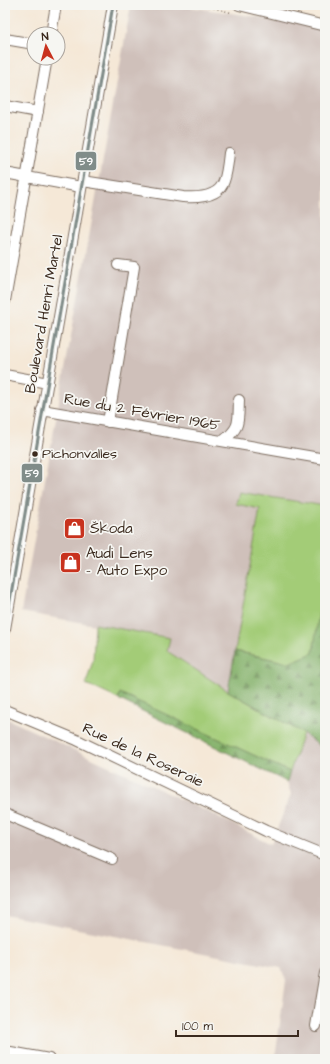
<svg xmlns="http://www.w3.org/2000/svg" width="330" height="1064" font-family="'Architects Daughter',sans-serif">
  <style>
    .industrial { fill: #cfc0ba }
    .green { fill: #a3cc77; stroke: #6f7b4a }
    .forest { fill: url(#forest-firs); stroke: #5e6d43 }
    .lines { fill: none; stroke-linecap: round; stroke-linejoin: round }
    .minor-casing { stroke: #7c6c5f; stroke-width: 12 }
    .path { stroke: #7c6c5f; stroke-width: 1.5; stroke-dasharray: 1 3; stroke-linecap: butt }
    .minor { stroke: #fff; stroke-width: 10 }
    .bus-1-casing { stroke: #f6f6f2; stroke-width: 6 }
    .bus-1 { stroke: #808c89; stroke-width: 3 }
    .bus-dot { fill: #3b2a1e; stroke: #f6f6f2; stroke-width: 1.5 }
    .labels { text-anchor: middle; dominant-baseline: central; stroke-width: 3.5; stroke-linejoin: round; paint-order: stroke }
    .bus-label { font-size: 14px; fill: #3b2a1e; stroke: #f6f6f2; text-anchor: start }
    .street-label { font-size: 15px; fill: #3b2a1e; stroke: #f6f6f2 }
    .poi-label { font-size: 15px; fill: #3b2a1e; stroke: #f6f6f2; text-anchor: start }
    .line-badge { stroke: #f6f6f2; stroke-width: 1.5 }
    .badge-label { font-size: 11px; text-anchor: middle; font-weight: bold; fill: #fff }
  </style>
  <defs>
    <pattern id="forest-firs" width="22" height="20" patternUnits="userSpaceOnUse"><rect width="22" height="20" fill="#82b068"/><path d="M5 1l3.5 6h-7zM16 11l3.5 6h-7z" fill="#6c8f55"/></pattern>
  </defs>
  <rect width="100%" height="100%" fill="#f6f6f2"/>
  <filter id="ink" filterUnits="userSpaceOnUse"><feTurbulence type="fractalNoise" baseFrequency=".025" numOctaves="2"/><feDisplacementMap in="SourceGraphic" scale="8" xChannelSelector="R" yChannelSelector="G"/><feConvolveMatrix kernelMatrix="1 2 1 2 8 2 1 2 1" color-interpolation-filters="sRGB"/></filter>
  <filter id="wash" filterUnits="userSpaceOnUse"><feTurbulence type="fractalNoise" baseFrequency=".012" numOctaves="4" result="noise"/><feDisplacementMap in="SourceGraphic" scale="16" xChannelSelector="R" yChannelSelector="G"/><feGaussianBlur stdDeviation="0.9" result="paint"/><feColorMatrix in="noise" values="0 0 0 0 0 0 0 0 0 0 0 0 0 0 0 0 0 1.4 0 .05"/><feComposite in="paint" operator="in"/></filter>
  <g filter="url(#wash)">
    <rect width="100%" height="100%" fill="#f5e8d7"/>
    <path class="industrial" d="M 131,5 L 177,5 L 325,27 L 325,506 L 239,492 L 260,509 L 228,691 L 167,651 L 170,638 L 21,612 Z
      M 5,718 L 217,816 L 271,844 L 291,794 L 287,782 L 303,733 L 325,750 L 325,1059 L 275,1059 L 286,980 L 281,968 L 5,915 Z"/>
    <path class="green" d="M 239,492 L 325,506 L 325,583 L 314,653 L 289,663 L 235,651 L 260,509 L 236,504 Z
      M 95,624 L 170,638 L 167,651 L 228,691 L 303,733 L 290,772 L 121,694 L 118,699 L 86,684 L 93,660 Z"/>
    <path class="forest" d="M 319,613 L 325,614 L 325,750 L 303,733 L 228,691 L 235,651 L 289,663 L 313,653 Z
      M 120,693 L 290,772 L 287,782 L 118,699 Z"/>
  </g>
  <g filter="url(#ink)">
    <g class="lines">
      <defs>
        <path id="minor" d="M 239,5 L 325,26
          M 51,34 L 56,5
          M 5,39 L 34,44
          M 5,106 L 38,112
          M 5,173 L 81,187
          M 83,181 L 183,197 C 197,198 219,197 224,181 C 227,173 228,162 229,153
          M 5,301 L 47,58
          M 5,375 L 48,383
          M 42,410 L 325,459
          M 108,422 L 134,267 L 118,265
          M 223,441 C 241,427 238,422 239,400
          M 5,629 L 113,5
          M 5,710 L 77,740 L 266,831 L 325,855
          M 5,814 L 112,859
          M 316,1026 L 325,973
          M 5,1051 L 49,1059"/>
      </defs>
      <use href="#minor" class="minor-casing"/>
      <path class="path" d="M 202,5 L 233,13
        M 5,661 L 9,637"/>
      <use href="#minor" class="minor"/>
      <defs>
        <path id="bus-1" d="M 5,629 L 113,5"/>
      </defs>
      <use href="#bus-1" class="bus-1-casing"/>
      <use href="#bus-1" class="bus-1"/>
    </g>
  </g>
  <defs>
    <symbol id="shop-square" viewBox="-11 -11 22 22"><rect x="-9" y="-9" width="18" height="18" rx="4" fill="#c8321e" stroke="#f6f6f2"/><path d="M-5-2.5h2.3a2.7 3.5 0 0 1 5.4 0H5L5.5 6h-11ZM-1.5-2.5h3a1.5 2.3 0 0 0-3 0Z" fill="#fff"/></symbol>
  </defs>
  <g fill-rule="evenodd">
    <use href="#shop-square" x="62" y="516" width="25" height="25"/>
    <use href="#shop-square" x="58" y="550" width="25" height="25"/>
  </g>
  <circle class="bus-dot" cx="35" cy="454" r="3.5"/>
  <g class="labels">
    <g class="bus-label">
      <text x="42" y="454">Pichonvalles</text>
    </g>
    <g class="street-label">
      <text transform="translate(44 314) rotate(-80)">Boulevard Henri Martel</text>
      <text transform="translate(142 412) rotate(10)">Rue du 2 Février 1965</text>
      <text transform="translate(143 755) rotate(25)">Rue de la Roseraie</text>
    </g>
    <g class="poi-label">
      <text x="90" y="528">Škoda</text>
      <text x="86" y="553">Audi Lens<tspan x="86" dy="17">- Auto Expo</tspan></text>
    </g>
  </g>
  <g class="line-badge">
    <rect x="75" y="151" width="22" height="20" rx="4" fill="#808c89"/>
    <rect x="21" y="463" width="22" height="20" rx="4" fill="#808c89"/>
  </g>
  <g class="badge-label">
    <text x="86" y="165">59</text>
    <text x="32" y="477">59</text>
  </g>
  <rect width="330" height="1064" fill="none" stroke="#f6f6f2" stroke-width="20"/>
  <g transform="translate(46 46) rotate(354)"><circle r="19" fill="#f6f6f2" stroke="#aba49d"/>
  <path d="M0-3L7 15L0 10L-7 15Z" fill="#c8321e"/>
  <text y="-6" font-size="11" font-weight="bold" text-anchor="middle" fill="#3b2a1e">N</text>
  </g>
  <path d="M176 1030v6h122v-6" fill="none" stroke="#3b2a1e" stroke-width="2"/>
  <text x="182" y="1030" font-size="12" fill="#3b2a1e" stroke="#f6f6f2" stroke-width="3" paint-order="stroke">100 m</text>
</svg>
